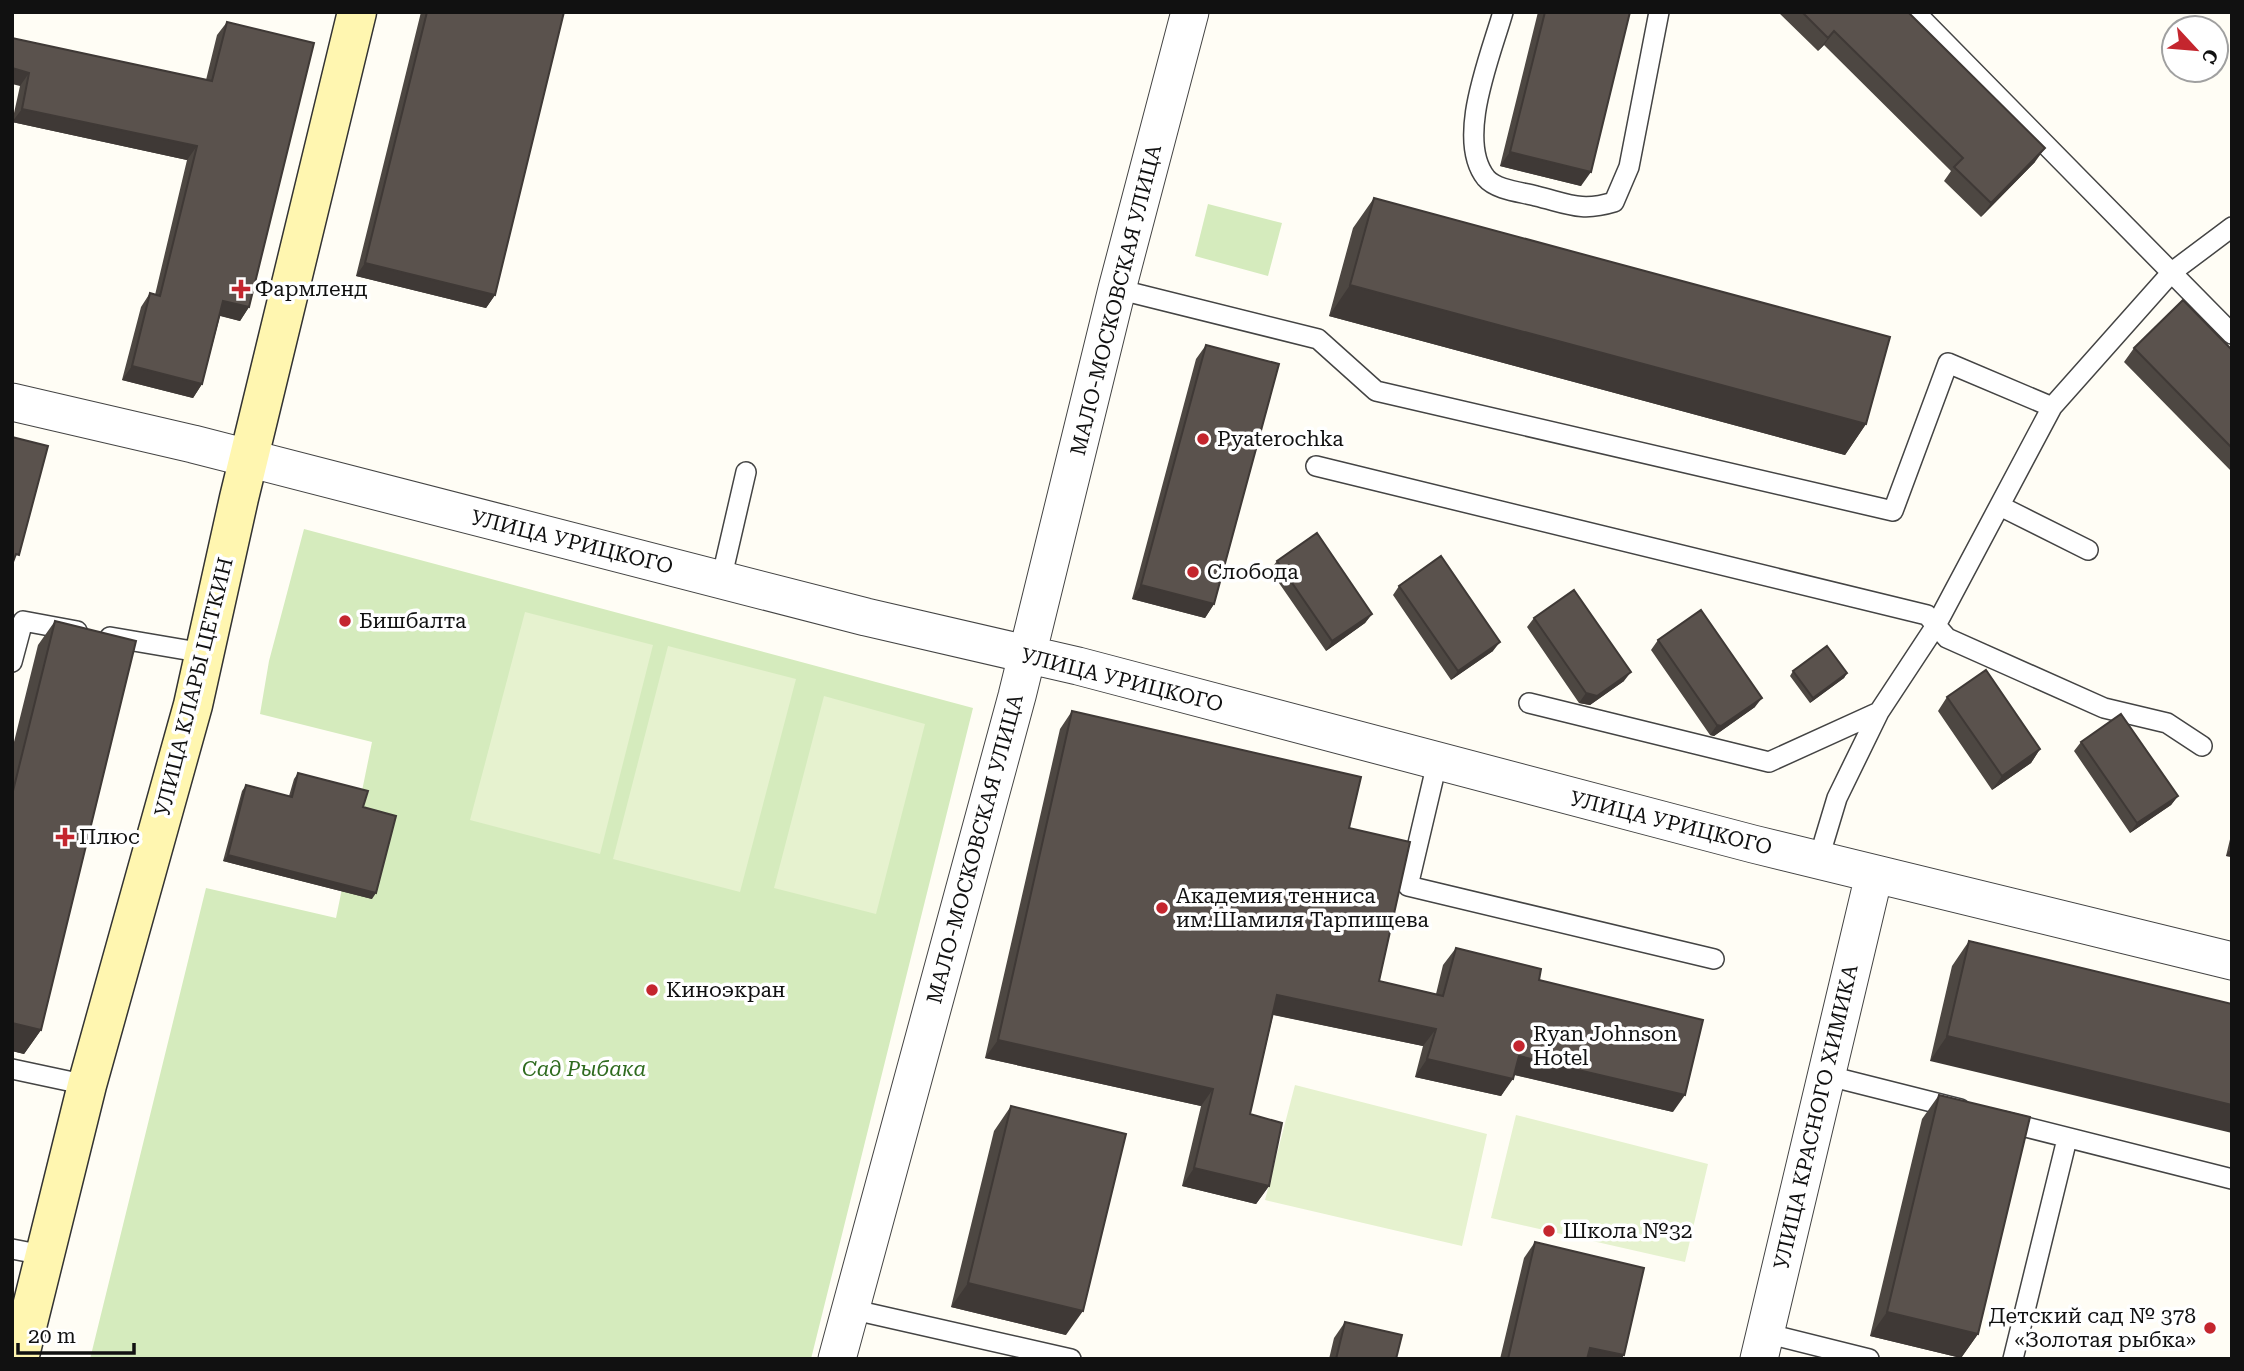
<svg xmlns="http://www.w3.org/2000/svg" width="2244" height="1371" font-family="'Roboto Serif',serif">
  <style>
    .green { fill: #d5ebbd }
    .pitch { fill: #e6f2cf }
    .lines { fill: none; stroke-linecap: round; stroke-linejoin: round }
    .lane-casing { stroke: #444; stroke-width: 22 }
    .street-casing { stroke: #444; stroke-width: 39 }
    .secondary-casing { stroke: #333; stroke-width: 41 }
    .lane { stroke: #fff; stroke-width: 19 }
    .street { stroke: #fff; stroke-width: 37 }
    .secondary { stroke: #fff6b0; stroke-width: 38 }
    .wall { fill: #4d4742 }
    .shaded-wall { fill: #3f3936 }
    .building { fill: #5a524d; stroke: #3f3936; stroke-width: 2 }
    .poi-dot { fill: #c4262e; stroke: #fff; stroke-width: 2.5 }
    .labels { text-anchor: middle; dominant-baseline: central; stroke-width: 7; stroke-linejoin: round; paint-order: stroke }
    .poi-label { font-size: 21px; fill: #111; stroke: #fff; text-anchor: start }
    .street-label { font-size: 21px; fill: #111; stroke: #fff }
    .park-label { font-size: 21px; font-style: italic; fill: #2f6b1f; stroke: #fff }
  </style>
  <rect width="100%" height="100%" fill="#fffdf5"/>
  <path class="green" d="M 1208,204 L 1282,223 L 1268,276 L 1195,256 Z
    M 304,529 L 973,708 L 811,1359 L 90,1359 L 206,888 L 336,918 L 372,742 L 260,714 L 269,661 Z"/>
  <path class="pitch" d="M 525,612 L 653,645 L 600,854 L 470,820 Z
    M 668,646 L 796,679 L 740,892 L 613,859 Z
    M 824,696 L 925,724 L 876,914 L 774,888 Z
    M 1295,1085 L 1487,1134 L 1462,1246 L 1265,1200 Z
    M 1516,1115 L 1708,1164 L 1685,1262 L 1491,1218 Z"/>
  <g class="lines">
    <defs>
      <path id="lane" d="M 1503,12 C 1491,55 1455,139 1486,178 C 1496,190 1521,192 1536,196 C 1569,204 1581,212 1614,202 L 1629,167 L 1659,12
        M 1915,12 L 2232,334
        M 1117,289 L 1318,339 L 1376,391 L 1893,511 L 1948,363 L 2052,407
        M 1316,466 L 1927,615 L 1947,638 L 2104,708 L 2167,723 L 2202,746
        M 2000,506 L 2088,550
        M 721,580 L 746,472
        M 110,637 L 204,653
        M 12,662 L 23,621 L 77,631
        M 1529,703 L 1769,762 L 1879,712
        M 1437,763 L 1408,886 L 1714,959
        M 1818,861 L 1837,798 L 1879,712 L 1935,627 L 2052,407 L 2172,272 L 2232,227
        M 12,1069 L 87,1085
        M 1825,1075 L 1960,1109
        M 2002,1121 L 2232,1179
        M 12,1249 L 43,1255
        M 850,1309 L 1071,1359
        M 1765,1333 L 1869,1359
        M 2013,1359 L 2067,1139"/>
      <path id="street" d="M 12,402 L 193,444 L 866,617 L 1078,666 L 1753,844 L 2232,961
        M 837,1359 L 1017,696 L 1117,289 L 1190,12
        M 1759,1359 L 1874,875"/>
      <path id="secondary" d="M 19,1359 L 87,1085 L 193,705 L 239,498 L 357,12"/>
    </defs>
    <use href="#lane" class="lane-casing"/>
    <use href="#street" class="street-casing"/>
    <use href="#secondary" class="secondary-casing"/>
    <use href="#lane" class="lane"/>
    <use href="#street" class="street"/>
    <use href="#secondary" class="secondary"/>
  </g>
  <path class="wall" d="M 421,12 L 564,12 L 495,295 L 486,308 L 356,276 Z
    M 1538,12 L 1630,12 L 1581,186 L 1500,166 Z
    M 1778,12 L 1908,12 L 2035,162 L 1981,217 L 1944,181 L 1951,171 L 1824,45 L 1818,51 Z
    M 227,22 L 249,307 L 240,321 L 220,316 L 202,384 L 193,398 L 122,380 L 141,307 L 150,293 L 155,295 L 187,160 L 12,122 L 20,86 L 12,38 L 206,80 L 217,35 Z
    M 1374,198 L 1866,424 L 1845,455 L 1329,316 L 1353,228 Z
    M 1206,345 L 1214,604 L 1205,618 L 1132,599 L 1196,359 Z
    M 2134,348 L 2232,350 L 2232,472 L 2124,362 Z
    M 1277,561 L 1372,614 L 1365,623 L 1326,651 L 1270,570 Z
    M 1399,586 L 1493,651 L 1451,680 L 1393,595 Z
    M 1534,618 L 1624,681 L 1590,705 L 1579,703 L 1527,627 Z
    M 55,621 L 41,1030 L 24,1054 L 12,1051 L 12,750 L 38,645 Z
    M 1658,640 L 1755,707 L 1714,736 L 1710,735 L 1651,650 Z
    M 1793,671 L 1847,673 L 1844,678 L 1810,703 L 1790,676 Z
    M 1947,697 L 2040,749 L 2031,763 L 1992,790 L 1938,711 Z
    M 1072,711 L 1349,828 L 1379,981 L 1436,994 L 1443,965 L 1456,948 L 1539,980 L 1673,1112 L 1514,1075 L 1501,1096 L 1415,1077 L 1423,1046 L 1273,1015 L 1250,1114 L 1269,1186 L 1256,1204 L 1182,1186 L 1201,1106 L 985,1058 L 1060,729 Z
    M 2081,742 L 2178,796 L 2171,805 L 2130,833 L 2074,751 Z
    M 298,773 L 363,807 L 372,899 L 223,861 L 242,791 L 246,785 L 289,796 L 294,779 Z
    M 2232,831 L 2232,857 L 2226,856 Z
    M 1969,941 L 2232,1004 L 1930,1061 L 1952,966 Z
    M 1939,1095 L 1978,1334 L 1961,1358 L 1870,1336 L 1922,1119 Z
    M 1011,1106 L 1066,1335 L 951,1307 L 994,1131 Z
    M 1535,1242 L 1624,1355 L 1621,1359 L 1500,1359 L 1524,1258 Z
    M 1345,1322 L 1396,1359 L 1329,1359 L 1334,1338 Z"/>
  <path class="shaded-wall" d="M 1834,31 L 1824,45 L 1818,51 L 1828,38 Z
    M 12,68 L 29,73 L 20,86 L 12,84 Z
    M 22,109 L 197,146 L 187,160 L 12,122 Z
    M 2045,148 L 2035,162 L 1981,217 L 1991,203 Z
    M 1510,152 L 1591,172 L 1581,186 L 1500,166 Z
    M 365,263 L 495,295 L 486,308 L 356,276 Z
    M 1350,285 L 1866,424 L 1845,455 L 1329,316 Z
    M 223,301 L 249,307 L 240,321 L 214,314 Z
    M 132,366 L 202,384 L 193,398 L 122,380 Z
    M 1141,585 L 1214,604 L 1205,618 L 1132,599 Z
    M 1372,614 L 1365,623 L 1326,651 L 1332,641 Z
    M 1500,642 L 1493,651 L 1451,680 L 1458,671 Z
    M 1631,672 L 1624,681 L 1590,705 L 1579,703 L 1586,693 Z
    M 1847,673 L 1844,678 L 1810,703 L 1813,698 Z
    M 1762,698 L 1755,707 L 1714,736 L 1710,735 L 1717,725 Z
    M 2040,749 L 2031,763 L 1992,790 L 2002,776 Z
    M 2178,796 L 2171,805 L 2130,833 L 2137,823 Z
    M 2229,851 L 2232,851 L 2232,857 L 2226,856 Z
    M 228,855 L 376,893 L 372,899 L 223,861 Z
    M 1277,995 L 1436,1029 L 1423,1046 L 1265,1013 Z
    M 12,1023 L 41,1030 L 24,1054 L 12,1051 Z
    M 1947,1036 L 2232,1105 L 2232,1133 L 1930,1061 Z
    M 998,1040 L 1213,1089 L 1201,1106 L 985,1058 Z
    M 1519,1056 L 1685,1095 L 1673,1112 L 1507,1073 Z
    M 1427,1059 L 1513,1079 L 1501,1096 L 1415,1077 Z
    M 1194,1168 L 1269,1186 L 1256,1204 L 1182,1186 Z
    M 968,1283 L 1083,1311 L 1066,1335 L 951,1307 Z
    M 1887,1312 L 1978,1334 L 1961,1358 L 1870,1336 Z
    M 1590,1348 L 1624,1355 L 1621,1359 L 1582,1359 Z"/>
  <path class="building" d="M 427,12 L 564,12 L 495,295 L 365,263 Z
    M 1545,12 L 1630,12 L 1591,172 L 1510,152 Z
    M 1802,12 L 1908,12 L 2045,148 L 1991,203 L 1954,167 L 1963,158 L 1834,31 L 1828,38 Z
    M 227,22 L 314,43 L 249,307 L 223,301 L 202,384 L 132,366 L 150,293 L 160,296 L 197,146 L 22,109 L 29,73 L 12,68 L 12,38 L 212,81 Z
    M 1374,198 L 1890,337 L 1866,424 L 1350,285 Z
    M 2183,300 L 2232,350 L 2232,448 L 2134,348 Z
    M 1206,345 L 1279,364 L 1214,604 L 1141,585 Z
    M 12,437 L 48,446 L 19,555 L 16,554 L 13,562 L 12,561 Z
    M 1317,533 L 1372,614 L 1332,641 L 1277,561 Z
    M 1441,556 L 1500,642 L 1458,671 L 1399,586 Z
    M 1574,590 L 1631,672 L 1597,696 L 1586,693 L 1534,618 Z
    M 1701,610 L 1762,698 L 1721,726 L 1717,725 L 1658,640 Z
    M 55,621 L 136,641 L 41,1030 L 12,1023 L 12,795 Z
    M 1827,646 L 1847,673 L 1813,698 L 1793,671 Z
    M 1986,670 L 2040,749 L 2002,776 L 1947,697 Z
    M 1072,711 L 1361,777 L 1349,828 L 1410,842 L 1379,981 L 1443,996 L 1456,948 L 1541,969 L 1539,980 L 1703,1020 L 1685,1095 L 1519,1056 L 1513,1079 L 1427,1059 L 1436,1029 L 1277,995 L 1250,1114 L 1282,1123 L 1269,1186 L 1194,1168 L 1213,1089 L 998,1040 Z
    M 2121,714 L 2178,796 L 2137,823 L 2081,742 Z
    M 298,773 L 368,791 L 363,807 L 396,816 L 376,893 L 228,855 L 246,785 L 292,797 Z
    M 1969,941 L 2232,1004 L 2232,1105 L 1947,1036 Z
    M 1939,1095 L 2030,1117 L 1978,1334 L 1887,1312 Z
    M 1011,1106 L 1126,1134 L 1083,1311 L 968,1283 Z
    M 1535,1242 L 1644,1268 L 1624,1355 L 1590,1348 L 1587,1359 L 1508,1359 Z
    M 1345,1322 L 1402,1335 L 1396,1359 L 1336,1359 Z"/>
  <g class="poi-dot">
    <path d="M237.5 278.5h7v7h7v7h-7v7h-7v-7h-7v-7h7z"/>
    <circle cx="1203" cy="439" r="7"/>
    <circle cx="1193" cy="572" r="7"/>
    <circle cx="345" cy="621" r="7"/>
    <path d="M61.5 826.5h7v7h7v7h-7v7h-7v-7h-7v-7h7z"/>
    <circle cx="1162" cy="908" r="7"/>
    <circle cx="652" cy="990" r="7"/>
    <circle cx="1519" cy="1046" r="7"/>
    <circle cx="1549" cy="1231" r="7"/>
    <circle cx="2210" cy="1328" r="7"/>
  </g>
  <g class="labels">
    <g class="poi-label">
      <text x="255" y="289">Фармленд</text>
      <text x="1217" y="439">Pyaterochka</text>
      <text x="1207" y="572">Слобода</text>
      <text x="359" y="621">Бишбалта</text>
      <text x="79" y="837">Плюс</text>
      <text x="1176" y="896">Академия тенниса<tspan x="1176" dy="24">им.Шамиля Тарпищева</tspan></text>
      <text x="666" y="990">Киноэкран</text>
      <text x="1533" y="1034">Ryan Johnson<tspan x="1533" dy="24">Hotel</tspan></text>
      <text x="1563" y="1231">Школа №32</text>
      <text x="2196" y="1316" text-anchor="end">Детский сад № 378<tspan x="2196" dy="24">«Золотая рыбка»</tspan></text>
    </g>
    <g class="street-label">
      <text transform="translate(1116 300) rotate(-76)">МАЛО-МОСКОВСКАЯ УЛИЦА</text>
      <text transform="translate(572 542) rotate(14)">УЛИЦА УРИЦКОГО</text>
      <text transform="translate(1122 680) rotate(14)">УЛИЦА УРИЦКОГО</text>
      <text transform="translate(194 687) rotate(-76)">УЛИЦА КЛАРЫ ЦЕТКИН</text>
      <text transform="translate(1671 823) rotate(14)">УЛИЦА УРИЦКОГО</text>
      <text transform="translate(975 849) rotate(-75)">МАЛО-МОСКОВСКАЯ УЛИЦА</text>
      <text transform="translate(1816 1117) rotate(-77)">УЛИЦА КРАСНОГО ХИМИКА</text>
    </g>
    <g class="park-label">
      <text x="584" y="1069">Сад Рыбака</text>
    </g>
  </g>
  <rect width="2244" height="1371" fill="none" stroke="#111111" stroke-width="28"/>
  <g transform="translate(2195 49) rotate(116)"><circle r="33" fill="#ffffff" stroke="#a0a0a0" stroke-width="2"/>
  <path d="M0-5L12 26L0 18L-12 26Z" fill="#c4262e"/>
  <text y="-10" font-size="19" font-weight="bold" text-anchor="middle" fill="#111111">С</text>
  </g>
  <path d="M18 1343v10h116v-10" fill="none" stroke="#111111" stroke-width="3.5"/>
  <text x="28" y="1343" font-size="21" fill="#111111" stroke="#ffffff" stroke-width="5" paint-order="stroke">20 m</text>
</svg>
